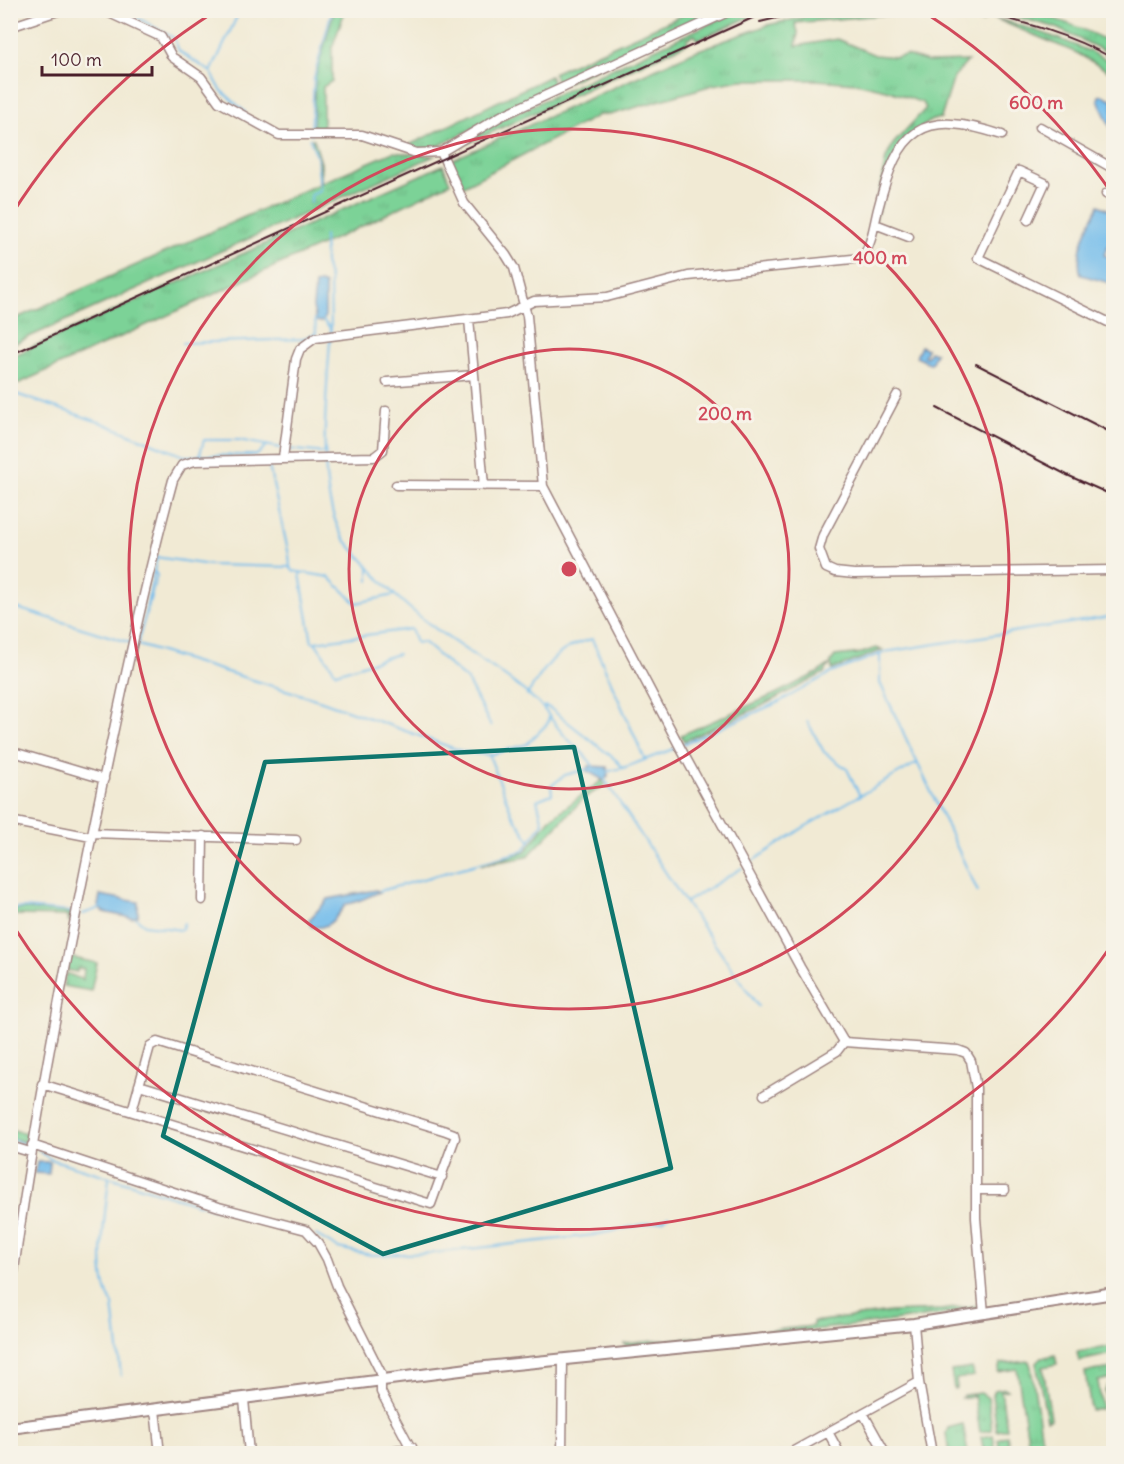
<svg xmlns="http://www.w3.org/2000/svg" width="1124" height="1464" font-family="Delius,sans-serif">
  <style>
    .grass { fill: url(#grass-tufts); stroke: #637861; stroke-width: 1.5 }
    .water { fill: #72bceb; stroke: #5e6e8b; stroke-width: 1.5 }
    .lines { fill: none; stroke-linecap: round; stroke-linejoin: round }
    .stream { stroke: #72bceb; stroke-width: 2 }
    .minor-casing { stroke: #9e8480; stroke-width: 11 }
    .major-casing { stroke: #9e8480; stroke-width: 14 }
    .minor { stroke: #fff; stroke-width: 8 }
    .major { stroke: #fff; stroke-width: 10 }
    .rail { stroke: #4a1f2b; stroke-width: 2 }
    .marked { fill: none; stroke: #0f766e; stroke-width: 4.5; stroke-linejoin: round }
    .ring { fill: none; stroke: #d1495b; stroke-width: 3 }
    .centre { fill: #d1495b; stroke: #f7f3e8; stroke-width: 3 }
    .ring-label { font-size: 18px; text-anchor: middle; font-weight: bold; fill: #d1495b; stroke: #f7f3e8; stroke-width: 6; stroke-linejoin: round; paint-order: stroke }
  </style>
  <defs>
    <pattern id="grass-tufts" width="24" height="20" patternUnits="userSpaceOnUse" patternTransform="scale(1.5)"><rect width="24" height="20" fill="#7cd297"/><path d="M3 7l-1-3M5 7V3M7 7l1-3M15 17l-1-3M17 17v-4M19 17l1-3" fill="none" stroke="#6db482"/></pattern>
  </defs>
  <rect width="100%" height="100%" fill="#f7f3e8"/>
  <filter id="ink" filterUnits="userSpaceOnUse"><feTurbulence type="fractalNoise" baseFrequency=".0167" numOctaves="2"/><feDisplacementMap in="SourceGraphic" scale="12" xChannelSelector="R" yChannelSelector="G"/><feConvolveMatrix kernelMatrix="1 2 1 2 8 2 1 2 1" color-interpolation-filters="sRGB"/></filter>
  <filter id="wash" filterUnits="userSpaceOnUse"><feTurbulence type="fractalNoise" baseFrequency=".008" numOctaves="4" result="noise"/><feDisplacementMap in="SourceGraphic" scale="24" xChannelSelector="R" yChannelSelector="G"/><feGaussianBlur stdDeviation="1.35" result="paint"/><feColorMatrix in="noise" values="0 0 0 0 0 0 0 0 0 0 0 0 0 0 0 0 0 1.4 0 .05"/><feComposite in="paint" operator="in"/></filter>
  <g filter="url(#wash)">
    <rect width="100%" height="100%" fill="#f1ead4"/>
    <path class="grass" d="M 836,10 L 957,10 L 989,16 L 982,22 L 970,17 L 881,15 L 795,23 L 798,32 L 796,46 L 837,39 L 875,55 L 896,57 L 906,55 L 928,62 L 968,61 L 954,77 L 941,118 L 932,120 L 902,142 L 868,242 L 886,158 L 893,144 L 926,108 L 923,103 L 890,91 L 856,83 L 816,80 L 741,80 L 713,85 L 613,114 L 599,115 L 460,188 L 447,162 L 693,52 L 768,25 Z
      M 334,11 L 345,11 L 332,48 L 332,81 L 323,87 L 323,133 L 313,133 L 315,78 Z
      M 692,11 L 721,11 L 559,86 L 553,73 Z
      M 737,11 L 763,11 L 704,37 L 697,39 L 695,35 L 687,39 L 688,43 L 446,153 L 477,131 Z
      M 995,11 C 1039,10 1076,24 1113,44 L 1113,55 L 1054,27 Z
      M 991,17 C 1035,29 1074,42 1113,63 L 1113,74 L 1077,53 Z
      M 550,76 L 555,88 L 438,146 L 425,149 L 405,147 Z
      M 311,139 L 314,139 L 321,163 L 321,183 L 393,152 L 434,156 L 11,345 L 10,321 L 319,184 L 319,162 Z
      M 443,165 L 450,183 L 354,230 L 11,387 L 10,357 Z
      M 876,648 L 882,650 L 832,670 L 831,661 L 835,656 L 862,653 Z
      M 830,664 L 824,673 L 763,705 L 684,741 L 681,735 L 773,695 L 817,673 Z
      M 602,780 L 605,785 L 584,798 L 527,857 L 481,865 L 525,852 L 549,820 Z
      M 26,909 L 71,913 L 69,922 L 66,916 L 11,915 L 11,910 Z
      M 69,957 L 97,963 L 91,991 L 63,986 L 66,973 L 83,980 L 84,969 L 78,968 L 77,972 L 67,970 Z
      M 10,1129 L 27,1134 L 25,1142 L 11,1138 Z
      M 979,1305 L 979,1309 C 862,1327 744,1337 626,1347 L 624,1344 L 813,1326 L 813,1322 L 891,1312 L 941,1310 Z
      M 1113,1346 L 1113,1354 L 1079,1361 L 1077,1352 Z
      M 1055,1355 L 1057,1364 L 1043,1367 L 1051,1419 L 1047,1420 L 1036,1363 L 1041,1358 Z
      M 1029,1361 L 1031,1367 L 1044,1453 L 1030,1453 L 1017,1369 L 998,1372 L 1000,1364 Z
      M 972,1368 L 974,1376 L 956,1379 L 957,1388 L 954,1389 L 951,1371 Z
      M 1113,1368 L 1113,1378 L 1098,1381 L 1102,1409 L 1091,1410 L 1085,1372 Z
      M 1113,1383 L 1114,1383 L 1113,1444 L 1105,1391 L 1107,1386 Z
      M 1005,1388 L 1008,1390 L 1001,1391 L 1007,1429 L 997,1431 L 992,1395 L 995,1390 Z
      M 981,1393 L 988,1398 L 992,1430 L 980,1432 L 974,1396 L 961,1398 L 964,1395 Z
      M 963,1424 L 968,1453 L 949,1453 L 946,1433 L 948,1428 Z
      M 993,1435 L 996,1453 L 984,1453 L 981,1437 Z
      M 1007,1435 L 1010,1453 L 1000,1453 L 998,1439 Z"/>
    <path class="water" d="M 1102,95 L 1113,100 L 1113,133 L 1098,100 L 1099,96 Z
      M 1099,205 L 1113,212 L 1113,245 L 1108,245 L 1104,255 L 1113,259 L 1113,284 L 1081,275 C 1074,252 1089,225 1099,205 Z
      M 320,283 L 325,285 L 325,318 L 321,322 L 316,321 L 313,307 L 315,284 Z
      M 921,346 L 927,349 L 924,356 L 927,357 L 930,351 L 936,353 L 931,364 L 916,357 Z
      M 589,766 L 607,767 L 608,777 L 603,780 L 587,771 Z
      M 376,890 L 380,892 C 368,896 358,903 346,904 C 338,915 328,932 311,926 L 309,920 L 328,899 Z
      M 100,895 L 138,902 L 138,916 L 132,918 L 103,912 L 98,906 Z
      M 37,1162 L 50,1162 L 49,1174 L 35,1173 Z"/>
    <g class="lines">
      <path class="stream" d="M 116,10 L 135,16 L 174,38 L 179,51 L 211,72 L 221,90 L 245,112
        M 211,72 L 240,10
        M 311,134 L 314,78 L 332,10
        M 310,139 L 317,157 L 320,188 L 320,191 L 311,195 L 311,202
        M 324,236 L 325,263 L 330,280 L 331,334
        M 323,320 L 331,329
        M 330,340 C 327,391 318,469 334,517 C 343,545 354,548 370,568 C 403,609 449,639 493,668 C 510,680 529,693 543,708 C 553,720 560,733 572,743 C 580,751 587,756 593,766
        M 183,343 L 303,339 L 316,333 L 315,319
        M 10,392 L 102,423 L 184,456 L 257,455 L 267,445
        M 287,449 L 326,453
        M 199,457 L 204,440 L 239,440 L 281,448
        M 268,462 L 289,555 L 290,567 L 293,571 L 329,577 L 356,603 L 394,595
        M 155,557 L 210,565 L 289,567
        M 300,574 L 312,642 L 315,642 L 336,673 L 398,654
        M 369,581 L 369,566
        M 10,606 L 322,701 L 464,752 L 489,755 L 512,814 L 530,841
        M 145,615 L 154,571
        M 315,642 L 411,629 L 416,643 L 423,642 L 467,680 L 491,726
        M 137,645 L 157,575 L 154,571 L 157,558
        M 880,654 L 880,683 L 978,892
        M 527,695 C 547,665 555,648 592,639 L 645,760
        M 544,710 L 545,706 L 551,709 L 616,760 L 623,768
        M 807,721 L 824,752 L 847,769 L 860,796
        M 681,745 L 779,702 L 831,673 L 885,652 L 1114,616
        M 490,755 L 527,744 L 548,723 L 549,716
        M 605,772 L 623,768 L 676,748
        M 603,777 L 683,899 L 758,1006
        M 748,864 L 806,826 L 917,763
        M 380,891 L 523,851 L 543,823 L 537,800 L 552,794 L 551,786 L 565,775 L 588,769
        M 686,902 L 742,868
        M 10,909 L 25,908 L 72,912
        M 83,914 L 100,908
        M 136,918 L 145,925 L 181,930 L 184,923
        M 10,1139 L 24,1144
        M 38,1150 L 50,1159 L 217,1210
        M 109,1178 C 106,1210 93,1278 113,1304 L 121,1376
        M 316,1235 L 338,1248 L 371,1255 L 434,1253 L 594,1235 L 664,1220 L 668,1216"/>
    </g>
  </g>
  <g filter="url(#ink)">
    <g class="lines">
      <defs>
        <path id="minor" d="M 103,10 L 161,37 L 172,57 L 201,77 L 219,102 L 279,135 L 362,135 L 416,153 L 441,152 L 464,203 L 506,255 L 514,268 L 527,316 L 543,486 L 396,485
          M 10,27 L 61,10
          M 1040,127 L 1114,169
          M 441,152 L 501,116 L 732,10
          M 1106,194 L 1114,198
          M 1028,220 L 1045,183 L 1019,171 L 978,258 L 1114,325
          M 875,224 L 909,237
          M 469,319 L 484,486
          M 387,382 L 474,375
          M 897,395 L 823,535 L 819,549 L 826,568 L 835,572 L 854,574 L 1114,570
          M 283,458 L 296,359 L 300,349 L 315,338 L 507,314 L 534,301 L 607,297 L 688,276 L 862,258 C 872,244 874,225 878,209 C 898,129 921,108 1002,135
          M 543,486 L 681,749 L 800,967 L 844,1042 L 958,1050 L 966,1053 L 971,1061 L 976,1088 L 976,1218 L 984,1314
          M 10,751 L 104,779
          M 10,821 L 91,837
          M 92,833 L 296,840
          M 202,900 L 203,836
          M 42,1084 L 431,1204 L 455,1138 L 454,1134 L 446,1131 L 157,1042 L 150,1046 L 132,1111
          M 139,1085 L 442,1177
          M 764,1095 L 837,1051 L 844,1042
          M 32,1145 L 219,1207 L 306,1230 L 318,1243 L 327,1259 L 337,1286 L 381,1373 L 381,1392 L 414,1454
          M 10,1146 L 30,1152
          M 976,1190 L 1005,1190
          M 10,1300 C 30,1144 60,992 91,839 C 116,718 141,598 173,480 L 182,465 L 195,461 L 374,457 L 383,450 L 386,411
          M 914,1324 L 919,1382 L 932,1454
          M 244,1399 L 249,1454
          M 155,1410 L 160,1454
          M 863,1413 L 886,1454
          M 828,1432 L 840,1454
          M 375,1454 L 412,1447
          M 562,1454 L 563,1359
          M 788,1454 L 919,1382"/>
        <path id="major" d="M 10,1428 L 476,1368 L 914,1324 L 1114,1293"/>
      </defs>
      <use href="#minor" class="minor-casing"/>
      <use href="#major" class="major-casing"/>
      <use href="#minor" class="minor"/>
      <use href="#major" class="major"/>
      <path class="rail" d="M 974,10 C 1022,22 1070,34 1114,59
        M 760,22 L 810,10
        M 1107,353 L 1114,356
        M 10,355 L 770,10
        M 976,364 L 1114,434
        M 937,408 L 1067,475 L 1114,496"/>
    </g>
  </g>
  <path class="marked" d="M 574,747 L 671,1168 L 383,1254 L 163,1136 L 265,762 Z"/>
  <g class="ring">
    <circle cx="569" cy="569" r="220"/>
    <circle cx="569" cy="569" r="440"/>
    <path d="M1113 943A660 660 0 0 1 12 924M12 214A660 660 0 0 1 214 12M924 12A660 660 0 0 1 1113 195"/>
  </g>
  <circle cx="569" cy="569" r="9" class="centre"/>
  <g class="ring-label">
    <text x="1036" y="109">600 m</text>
    <text x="880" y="264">400 m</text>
    <text x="725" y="420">200 m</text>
  </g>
  <rect width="1124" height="1464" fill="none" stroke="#f7f3e8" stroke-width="36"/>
  <path d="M42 66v9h110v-9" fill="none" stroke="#4a1f2b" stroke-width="3"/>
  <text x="51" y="66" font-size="18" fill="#4a1f2b" stroke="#f7f3e8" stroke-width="4.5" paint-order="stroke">100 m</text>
</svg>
